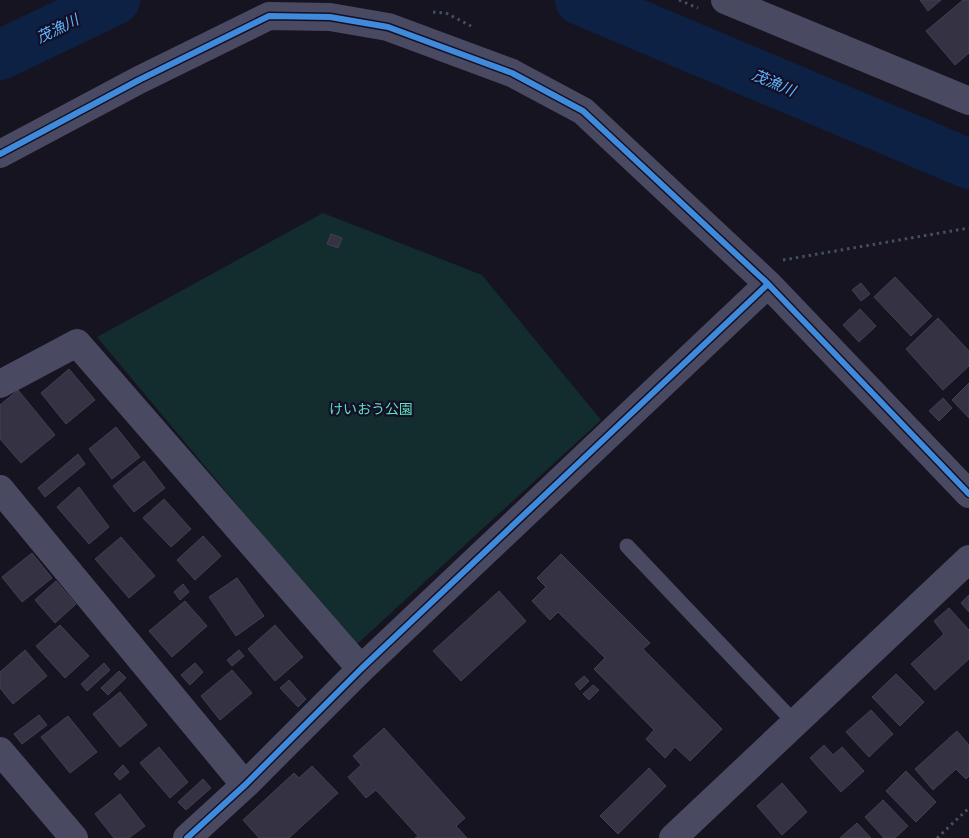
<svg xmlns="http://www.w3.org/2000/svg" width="969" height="838" font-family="'Golos Text','Noto Sans JP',sans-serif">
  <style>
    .green { fill: #132c2d }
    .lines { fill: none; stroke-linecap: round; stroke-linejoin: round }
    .river { stroke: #0d2144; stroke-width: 50 }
    .building { fill: #343243; stroke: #433f54 }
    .path { stroke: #44505f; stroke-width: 3; stroke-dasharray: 2.5 4; stroke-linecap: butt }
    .service { stroke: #4a4962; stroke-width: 15 }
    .minor { stroke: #4a4962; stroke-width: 28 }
    .cycleway-casing { stroke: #130f26; stroke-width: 9 }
    .cycleway { stroke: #408adc; stroke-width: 6 }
    .labels { text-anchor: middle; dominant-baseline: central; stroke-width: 4.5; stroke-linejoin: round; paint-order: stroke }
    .park-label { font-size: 14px; fill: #5fe0c0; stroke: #130f26 }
    .water-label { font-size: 15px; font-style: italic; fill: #62b6ff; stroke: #130f26 }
  </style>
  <rect width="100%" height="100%" fill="#161421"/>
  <path class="green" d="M 323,213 L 482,275 L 601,420 L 355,646 L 97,337 Z"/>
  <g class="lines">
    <path class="river" d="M 580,0 L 969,164
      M 0,55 L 115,0"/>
  </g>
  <path class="building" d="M 920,0 L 941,0 L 928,11 Z
    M 963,0 L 969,0 L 969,53 L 955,65 L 926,31 Z
    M 331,234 L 342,238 L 338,248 L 327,244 Z
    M 895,277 L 932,316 L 911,336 L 874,297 Z
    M 861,283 L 870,294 L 861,301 L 852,290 Z
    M 860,309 L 876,326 L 859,342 L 843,325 Z
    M 938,318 L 969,351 L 969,366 L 943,390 L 906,349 Z
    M 69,369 L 95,400 L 66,424 L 41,393 Z
    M 969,383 L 969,418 L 952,400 Z
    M 18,390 L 55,435 L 21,463 L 0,439 L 0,405 Z
    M 943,398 L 952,408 L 939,421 L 929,411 Z
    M 116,427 L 140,457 L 112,479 L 89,449 Z
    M 78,454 L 85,464 L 45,497 L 38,488 Z
    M 144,461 L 165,488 L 134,512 L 113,486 Z
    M 79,487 L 109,527 L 89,544 L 57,507 Z
    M 164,499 L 191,529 L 171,547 L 143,518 Z
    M 203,536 L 221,556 L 195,580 L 177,560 Z
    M 121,537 L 155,576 L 129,598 L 95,559 Z
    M 32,553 L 52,578 L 22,602 L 2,577 Z
    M 561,554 L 650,643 L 643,649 L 722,729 L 690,761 L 675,747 L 665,758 L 646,739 L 654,730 L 594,669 L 605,658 L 558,612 L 550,620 L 532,601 L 546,587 L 537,578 Z
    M 237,578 L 264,616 L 236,636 L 209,597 Z
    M 56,581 L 76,604 L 55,623 L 35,600 Z
    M 183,584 L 189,592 L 180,600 L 174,592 Z
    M 499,591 L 526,621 L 461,681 L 433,651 Z
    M 969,595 L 969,612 L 961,603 Z
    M 185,601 L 207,626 L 172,657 L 149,631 Z
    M 949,608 L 969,630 L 969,659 L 935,690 L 911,664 L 944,634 L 934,621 Z
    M 60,625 L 89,656 L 65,678 L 36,646 Z
    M 275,625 L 303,657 L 275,681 L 248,649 Z
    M 25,650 L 47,676 L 13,704 L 0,688 L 0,672 Z
    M 239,650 L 244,656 L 232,666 L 227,660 Z
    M 104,663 L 110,670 L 87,691 L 81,684 Z
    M 195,663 L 203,672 L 190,685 L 181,675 Z
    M 232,670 L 252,693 L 220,720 L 201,696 Z
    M 119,671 L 126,678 L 108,695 L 101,688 Z
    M 896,674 L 924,702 L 900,726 L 872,697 Z
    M 584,676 L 589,681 L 580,690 L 575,684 Z
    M 289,680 L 306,699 L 298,707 L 280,688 Z
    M 593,685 L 599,690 L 589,700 L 583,694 Z
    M 120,692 L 147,725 L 120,747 L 93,714 Z
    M 871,710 L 893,734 L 869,757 L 846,732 Z
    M 39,715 L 47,725 L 22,744 L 14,734 Z
    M 68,716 L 97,752 L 70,773 L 41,737 Z
    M 384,728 L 465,818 L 456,826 L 467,838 L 415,838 L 418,836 L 376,790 L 366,798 L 348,777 L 361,765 L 353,756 Z
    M 957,731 L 969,745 L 969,776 L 966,779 L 956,769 L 933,790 L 915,769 Z
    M 824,745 L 833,755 L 842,747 L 864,771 L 841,792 L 810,758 Z
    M 159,747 L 188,782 L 170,798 L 140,763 Z
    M 123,765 L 129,772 L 120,780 L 114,774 Z
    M 312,766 L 338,793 L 289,838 L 259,838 L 243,820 L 294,773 L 299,778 Z
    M 649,768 L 666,786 L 618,834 L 600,816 Z
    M 906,771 L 936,802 L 916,822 L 886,791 Z
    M 203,779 L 211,788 L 186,810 L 178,802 Z
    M 782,783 L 807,812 L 782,835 L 757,806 Z
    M 120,794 L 145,826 L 129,838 L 114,838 L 95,814 Z
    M 883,800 L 908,826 L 895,838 L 884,838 L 865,817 Z
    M 857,823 L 871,838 L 840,838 Z"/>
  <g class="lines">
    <path class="path" d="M 679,0 L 698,8
      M 433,12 L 446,13 L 471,26
      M 783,260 L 969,228
      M 937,838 L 969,808"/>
    <path class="service" d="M 627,546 L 795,723"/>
    <path class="minor" d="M 725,0 L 969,101
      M 0,154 L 139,80 L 269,16 L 330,17 L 388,27 L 512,73 L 583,111 L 768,284 L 969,494
      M 0,384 L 77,343 L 361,669
      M 0,489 L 245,785
      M 0,751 L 74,838
      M 187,838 L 245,785 L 361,669 L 768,284
      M 673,838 L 969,559"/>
    <defs>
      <path id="cycleway" d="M 0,154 L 139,80 L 269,16 L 330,17 L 388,27 L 512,73 L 583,111 L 768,284 L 969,494
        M 187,838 L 245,785 L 361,669 L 768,284"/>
    </defs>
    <use href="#cycleway" class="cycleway-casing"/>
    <use href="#cycleway" class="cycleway"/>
  </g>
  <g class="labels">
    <g class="park-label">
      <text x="371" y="408">けいおう公園</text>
    </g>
    <g class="water-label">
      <text transform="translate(57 28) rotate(-26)">茂漁川</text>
      <text transform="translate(774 82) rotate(23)">茂漁川</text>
    </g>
  </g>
</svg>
